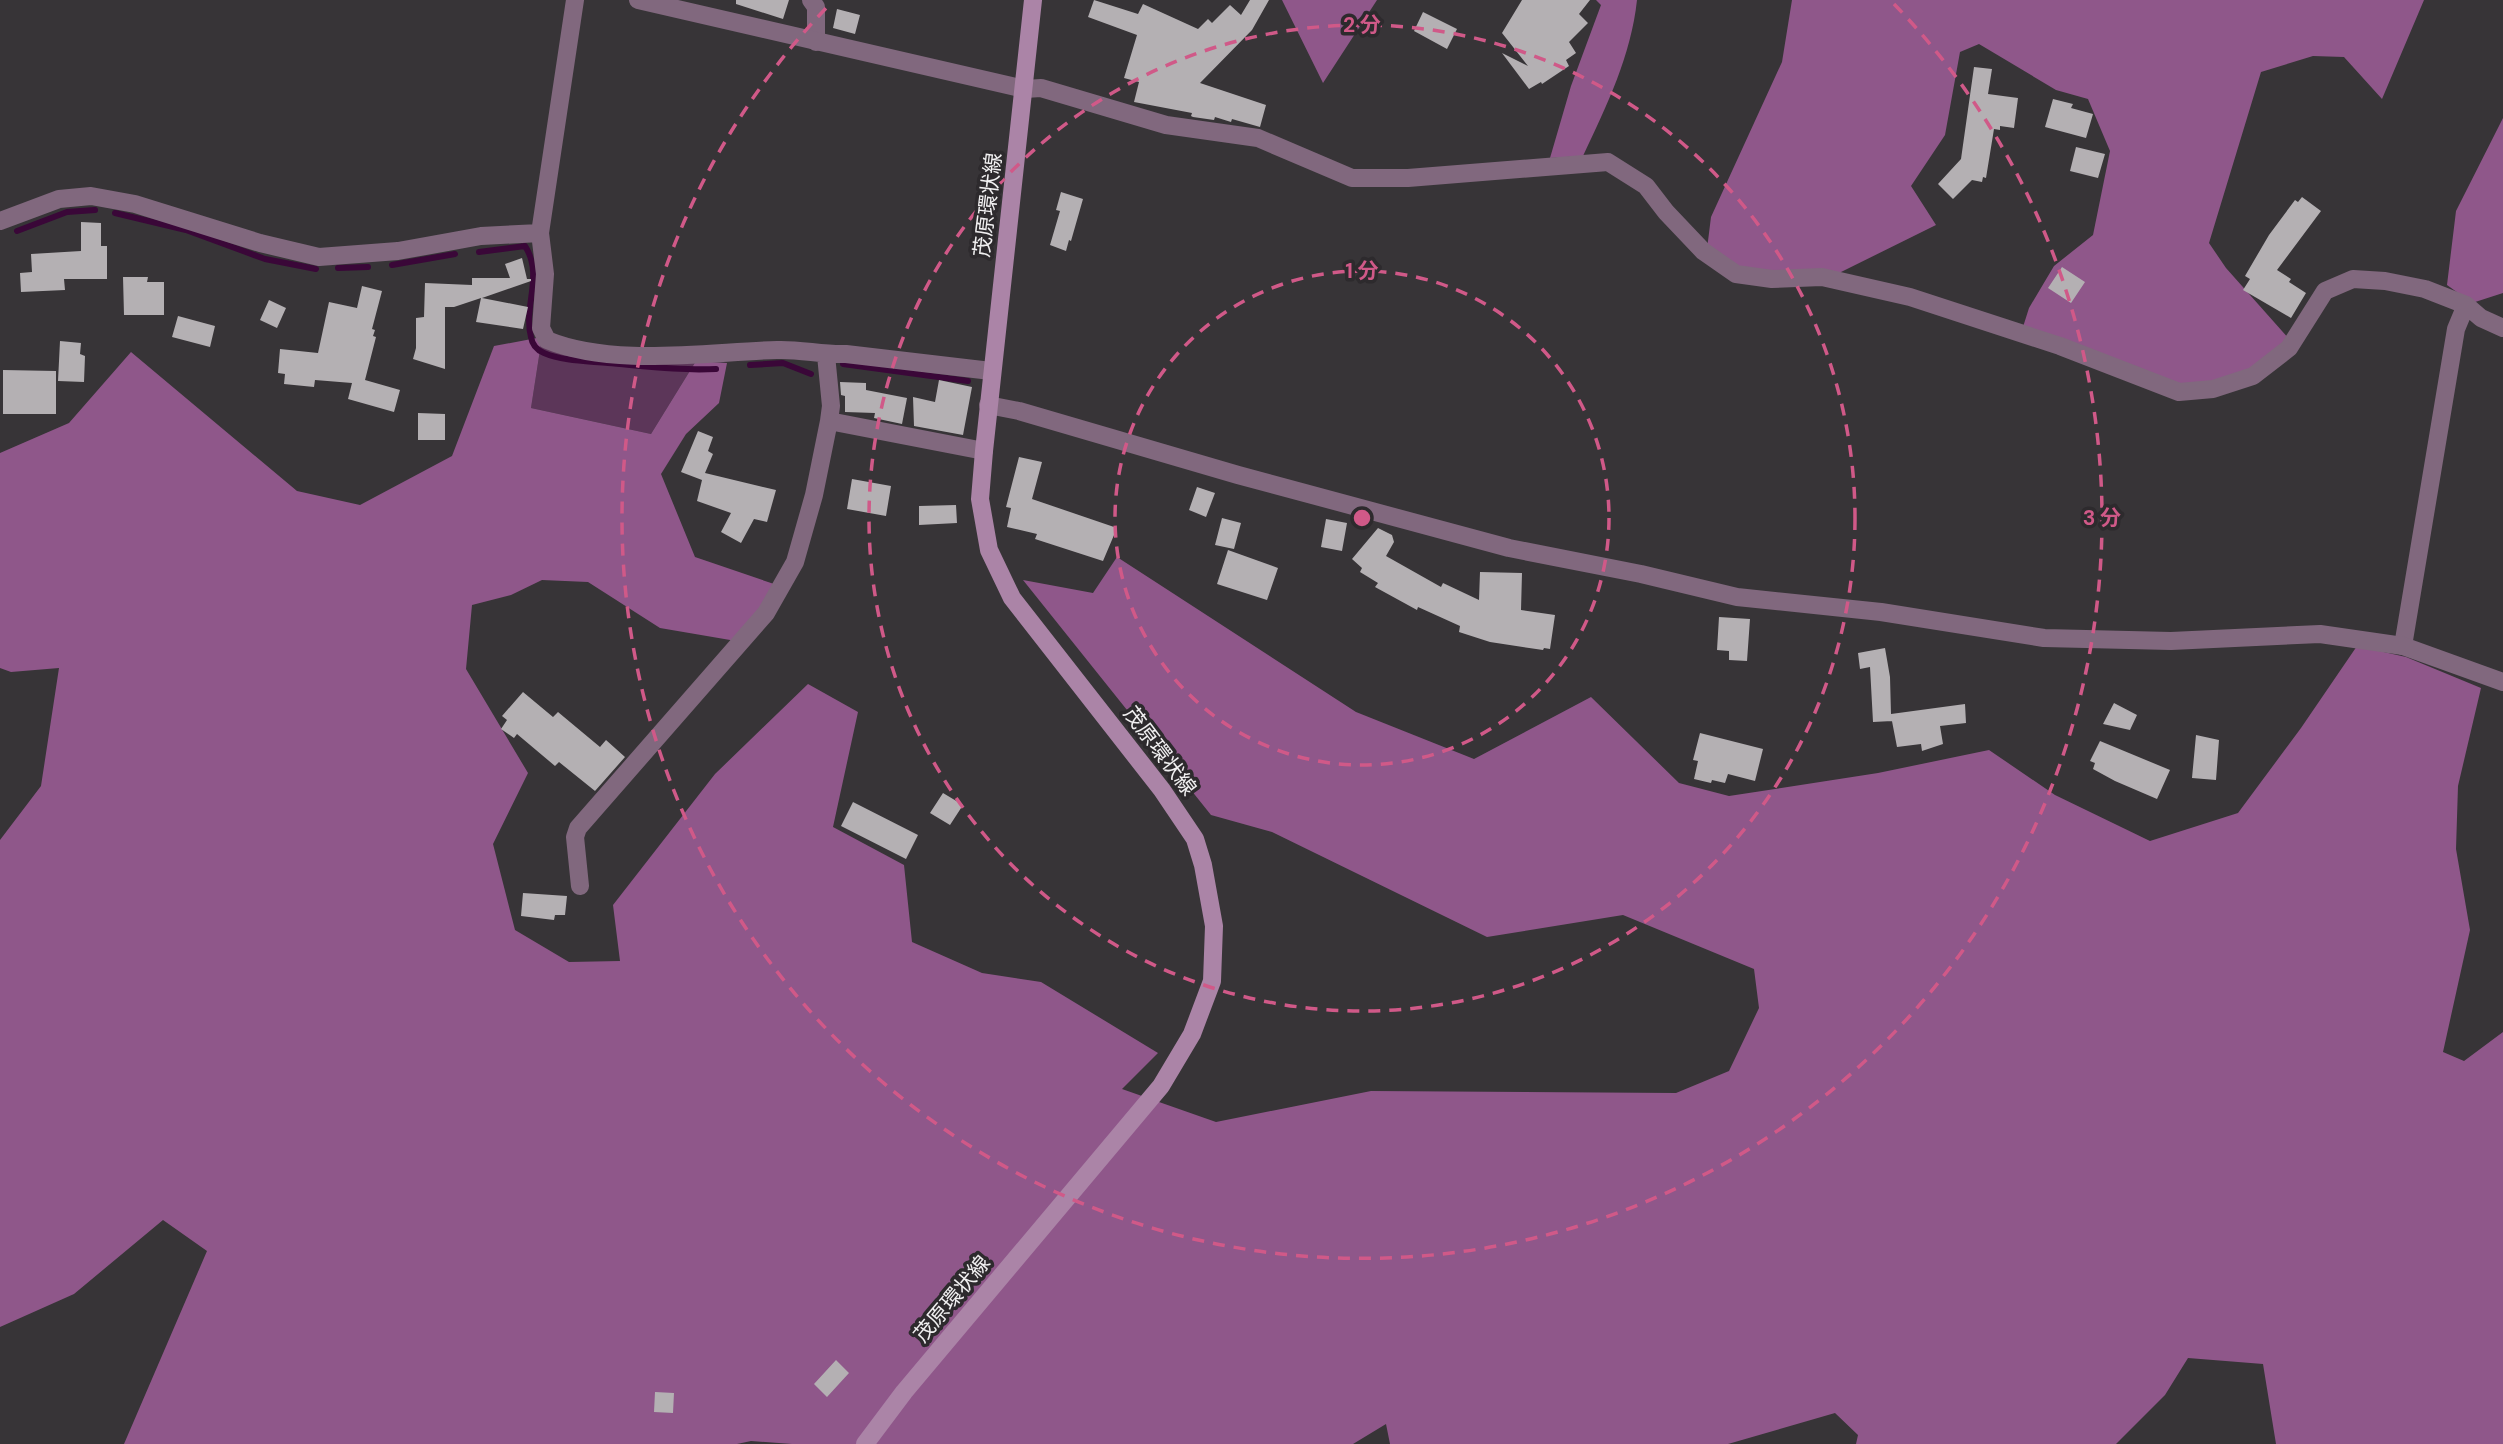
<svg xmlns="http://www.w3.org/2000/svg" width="2503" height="1444" font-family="'DM Sans','Noto Sans JP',sans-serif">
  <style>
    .green { fill: #5c3659 }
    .forest { fill: #8f578a }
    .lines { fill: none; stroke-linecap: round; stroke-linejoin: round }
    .stream { stroke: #3a0738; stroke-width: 6 }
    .building { fill: #b4b0b3 }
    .minor { stroke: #81687e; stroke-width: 18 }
    .tertiary { stroke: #81687e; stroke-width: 18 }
    .secondary { stroke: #ab84a7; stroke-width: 18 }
    .ring { fill: none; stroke: #d05988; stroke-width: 3.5; stroke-dasharray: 12 9 }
    .labels { text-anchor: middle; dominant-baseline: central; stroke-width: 7; stroke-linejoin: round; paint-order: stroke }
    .street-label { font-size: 21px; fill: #f1f0f1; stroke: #2d2a2d }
    .centre { fill: #d05988; stroke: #2d2a2d; stroke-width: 3.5 }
    .ring-label { font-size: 21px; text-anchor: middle; font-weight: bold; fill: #d05988; stroke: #2d2a2d; stroke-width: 7; stroke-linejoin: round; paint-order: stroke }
  </style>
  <rect width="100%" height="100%" fill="#373437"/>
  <path class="green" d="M 542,337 L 696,361 L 651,434 L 531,408 Z"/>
  <path class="forest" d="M 1282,0 L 1377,0 L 1323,83 Z
    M 1596,0 L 1637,0 C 1631,56 1607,105 1583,156 L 1550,158 L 1571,86 L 1601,5 Z
    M 1792,0 L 2424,0 L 2382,99 L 2344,57 L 2313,56 L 2261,72 L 2209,243 L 2226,268 L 2289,339 L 2254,368 L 2211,383 L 2179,386 L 2023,327 L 2029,308 L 2054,266 L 2093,235 L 2110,151 L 2088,99 L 2056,90 L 1979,44 L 1960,52 L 1945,135 L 1911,186 L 1936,225 L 1837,274 L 1767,272 L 1739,268 L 1707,249 L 1711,217 L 1782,62 Z
    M 2503,118 L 2503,293 L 2472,303 L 2447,285 L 2456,211 Z
    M 542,337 L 531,408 L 651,434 L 696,361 L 727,363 L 719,403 L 686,434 L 661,474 L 695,557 L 774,584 L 759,610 L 736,641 L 660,628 L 588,582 L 542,580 L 511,595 L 472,605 L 466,669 L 528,773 L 493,844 L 515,930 L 569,962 L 620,961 L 613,905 L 715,774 L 808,684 L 858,712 L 833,827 L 904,865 L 912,942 L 982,973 L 1041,982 L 1158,1053 L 1122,1089 L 1216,1122 L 1371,1091 L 1676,1093 L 1729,1071 L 1759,1008 L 1754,969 L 1623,915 L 1487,937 L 1272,832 L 1211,815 L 1023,580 L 1093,593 L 1117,557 L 1356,712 L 1474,759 L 1591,697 L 1679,783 L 1729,796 L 1878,773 L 1989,750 L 2055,795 L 2150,841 L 2238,813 L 2301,728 L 2357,646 L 2406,657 L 2481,688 L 2458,786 L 2456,849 L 2470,930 L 2443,1052 L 2464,1061 L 2503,1032 L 2503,1444 L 2276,1444 L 2263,1364 L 2188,1358 L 2165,1395 L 2116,1444 L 1856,1444 L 1858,1435 L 1835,1413 L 1728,1444 L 1390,1444 L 1386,1424 L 1353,1444 L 792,1444 L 751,1441 L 737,1444 L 124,1444 L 207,1251 L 163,1220 L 74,1294 L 0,1327 L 0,840 L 41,786 L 59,668 L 11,672 L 0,668 L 0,453 L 69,423 L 131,352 L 297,491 L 360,505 L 452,456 L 494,346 Z"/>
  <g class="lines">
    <path class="stream" d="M 115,213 L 186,230 L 265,259 L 316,269
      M 17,231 L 67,212 L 95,210
      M 479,252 L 525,246 C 544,275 523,306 531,337 C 532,344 537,350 544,353 C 562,361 587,361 608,363 C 643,366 681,371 716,369
      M 392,265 L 455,254
      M 338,268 L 368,267
      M 843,364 L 968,381
      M 750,365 L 783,363 L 811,374"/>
  </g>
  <path class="building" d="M 736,0 L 789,0 L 783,19 L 736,4 Z
    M 1094,0 L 1138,14 L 1143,4 L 1198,29 L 1208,19 L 1212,23 L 1230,5 L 1241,15 L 1250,0 L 1269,0 L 1252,30 L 1200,83 L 1266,105 L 1260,127 L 1232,119 L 1231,122 L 1215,117 L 1214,120 L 1193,117 L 1191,116 L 1192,113 L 1134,102 L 1139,82 L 1124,78 L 1137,35 L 1088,17 Z
    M 1522,0 L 1590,0 L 1579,14 L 1588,23 L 1569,42 L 1576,53 L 1566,60 L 1569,66 L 1542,84 L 1541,82 L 1529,89 L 1502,53 L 1528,66 L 1502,33 Z
    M 837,9 L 860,15 L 855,34 L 833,28 Z
    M 1423,12 L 1457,29 L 1447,49 L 1414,31 Z
    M 1974,67 L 1992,69 L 1988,94 L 2018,98 L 2014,128 L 2000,126 L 2000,130 L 1994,129 L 1986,178 L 1983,177 L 1982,182 L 1972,180 L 1953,199 L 1938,184 L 1961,159 Z
    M 2053,99 L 2073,104 L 2071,108 L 2093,114 L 2086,138 L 2045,127 Z
    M 2076,147 L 2105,154 L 2098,178 L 2070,171 Z
    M 1061,192 L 1083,199 L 1071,241 L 1069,240 L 1066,251 L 1050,245 L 1060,211 L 1056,210 Z
    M 2302,197 L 2321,211 L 2277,270 L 2291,279 L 2289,282 L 2306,293 L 2291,318 L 2243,290 L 2250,279 L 2245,276 L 2269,235 L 2295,200 L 2298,202 Z
    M 81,222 L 101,223 L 101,246 L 107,246 L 107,279 L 64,279 L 65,290 L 21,292 L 20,273 L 32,272 L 31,254 L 81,251 Z
    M 522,258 L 527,279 L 531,279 L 531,281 L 482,298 L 528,307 L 523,329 L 476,322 L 481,298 L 454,307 L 445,307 L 445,369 L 413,359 L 416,348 L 416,318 L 424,317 L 425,283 L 472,285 L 472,278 L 510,278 L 505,264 Z
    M 2062,267 L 2085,282 L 2071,303 L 2048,288 Z
    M 123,277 L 148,277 L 147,282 L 164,282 L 164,315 L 124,315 Z
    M 362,286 L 382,291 L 372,329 L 375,330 L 373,336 L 376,337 L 365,380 L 400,390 L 394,412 L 348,399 L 352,383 L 315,380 L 314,387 L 284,384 L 285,374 L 278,373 L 280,349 L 318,353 L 329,302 L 357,308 Z
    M 269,300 L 286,308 L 277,328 L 260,320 Z
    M 178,316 L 215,326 L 210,347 L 172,337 Z
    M 60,341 L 81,343 L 80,354 L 85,356 L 84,382 L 58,381 Z
    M 3,370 L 56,371 L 56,414 L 3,414 Z
    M 939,380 L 972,387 L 963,435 L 914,426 L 913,397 L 935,402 Z
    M 840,382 L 866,383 L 866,390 L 907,398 L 902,424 L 874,418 L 875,413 L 845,412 L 845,396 L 841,395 Z
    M 418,413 L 445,414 L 445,440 L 418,440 Z
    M 698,431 L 713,437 L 708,451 L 713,454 L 705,473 L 776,490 L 767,522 L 754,519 L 741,543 L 721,532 L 731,513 L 697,501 L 702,480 L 681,472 Z
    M 1019,457 L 1042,462 L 1032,499 L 1117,528 L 1103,561 L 1035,539 L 1037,534 L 1007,527 L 1011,508 L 1006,507 Z
    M 852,479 L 891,486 L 886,516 L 847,509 Z
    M 1197,487 L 1215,493 L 1206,517 L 1189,510 Z
    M 956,505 L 957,523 L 919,525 L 919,506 Z
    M 1222,518 L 1241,523 L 1234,549 L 1215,545 Z
    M 1326,519 L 1347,523 L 1342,551 L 1321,547 Z
    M 1378,528 L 1392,535 L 1394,542 L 1386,556 L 1441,587 L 1443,583 L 1479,600 L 1480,572 L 1522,573 L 1521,610 L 1555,615 L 1550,649 L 1544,648 L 1543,650 L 1490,642 L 1459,632 L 1460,626 L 1418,607 L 1417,610 L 1375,587 L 1378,583 L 1360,572 L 1362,568 L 1352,559 Z
    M 1228,550 L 1278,568 L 1267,600 L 1217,584 Z
    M 1719,617 L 1750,619 L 1747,661 L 1729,660 L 1729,651 L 1717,650 Z
    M 1885,648 L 1890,677 L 1891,714 L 1965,704 L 1966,723 L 1940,726 L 1943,744 L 1922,751 L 1921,744 L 1897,747 L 1891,716 L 1892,721 L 1873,722 L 1870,667 L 1860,669 L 1858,653 Z
    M 523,692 L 553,717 L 558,712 L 600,747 L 606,740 L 625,757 L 595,791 L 559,762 L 555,766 L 517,734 L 514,738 L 501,729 L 507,720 L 502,716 Z
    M 2114,703 L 2137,715 L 2130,730 L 2103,724 Z
    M 1700,733 L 1763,749 L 1755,781 L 1728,774 L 1725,783 L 1712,780 L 1711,783 L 1694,779 L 1698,761 L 1693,760 Z
    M 2196,735 L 2219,740 L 2216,780 L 2192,778 Z
    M 2100,741 L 2170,770 L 2157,799 L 2115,781 L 2093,769 L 2095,763 L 2090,761 Z
    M 943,793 L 963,805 L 950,825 L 930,813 Z
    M 853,802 L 918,835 L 906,859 L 841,826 Z
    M 523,893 L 567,896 L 565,915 L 555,915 L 554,920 L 521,916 Z
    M 836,1360 L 849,1373 L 827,1397 L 814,1384 Z
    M 655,1392 L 674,1393 L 673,1413 L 654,1412 Z"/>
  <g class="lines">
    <path class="minor" d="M 575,0 L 540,233 L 545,274 L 541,328 L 547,340 C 612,367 706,352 777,350 C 800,349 823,355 846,354 L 991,371
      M 811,0 L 816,7 L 816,42
      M 1025,89 L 1041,88 L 1166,125 L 1258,138 L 1352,178 L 1408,178 L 1608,162 L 1646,186 L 1666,212 L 1703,251 L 1736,274 L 1772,279 L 1822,277 L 1910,297 L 2060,346 L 2179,392 L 2213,389 L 2253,376 L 2289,348 L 2325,291 L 2353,279 L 2385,281 L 2425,289 L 2466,305 L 2481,318 L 2503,328
      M 0,221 L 59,199 L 91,196 L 135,204 L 260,243 L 319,257 L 398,251 L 481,236 L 540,233
      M 829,421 L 984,451
      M 2403,646 L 2456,329 L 2466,305
      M 580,886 L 575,837 L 578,828 L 766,613 L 795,562 L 814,495 L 829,421 L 831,406 L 826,355"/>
    <path class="tertiary" d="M 638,0 L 1025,89
      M 988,405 L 1019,411 L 1238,475 L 1509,548 L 1641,574 L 1737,597 L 1881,612 L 2044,638 L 2171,641 L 2320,634 L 2403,646 L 2503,682"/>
    <path class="secondary" d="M 865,1444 L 904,1392 L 1161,1086 L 1192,1034 L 1212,981 L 1214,926 L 1203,865 L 1195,839 L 1162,790 L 1012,598 L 989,550 L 980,499 L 984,451 L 1033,0"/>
  </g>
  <g class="ring">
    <circle cx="1362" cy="518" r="247"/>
    <circle cx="1362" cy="518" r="493"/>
    <path d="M1894 4A740 740 0 1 1 830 4"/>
  </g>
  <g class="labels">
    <g class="street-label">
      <text transform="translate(988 205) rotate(-83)">茂原環状線</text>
      <text transform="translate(1160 751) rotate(53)">茂原環状線</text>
      <text transform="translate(952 1299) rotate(-50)">茂原環状線</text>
    </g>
  </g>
  <circle cx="1362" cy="518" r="10" class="centre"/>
  <g class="ring-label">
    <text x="1362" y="32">2 分</text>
    <text x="1362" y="278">1 分</text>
    <text x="2102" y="525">3 分</text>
  </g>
</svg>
